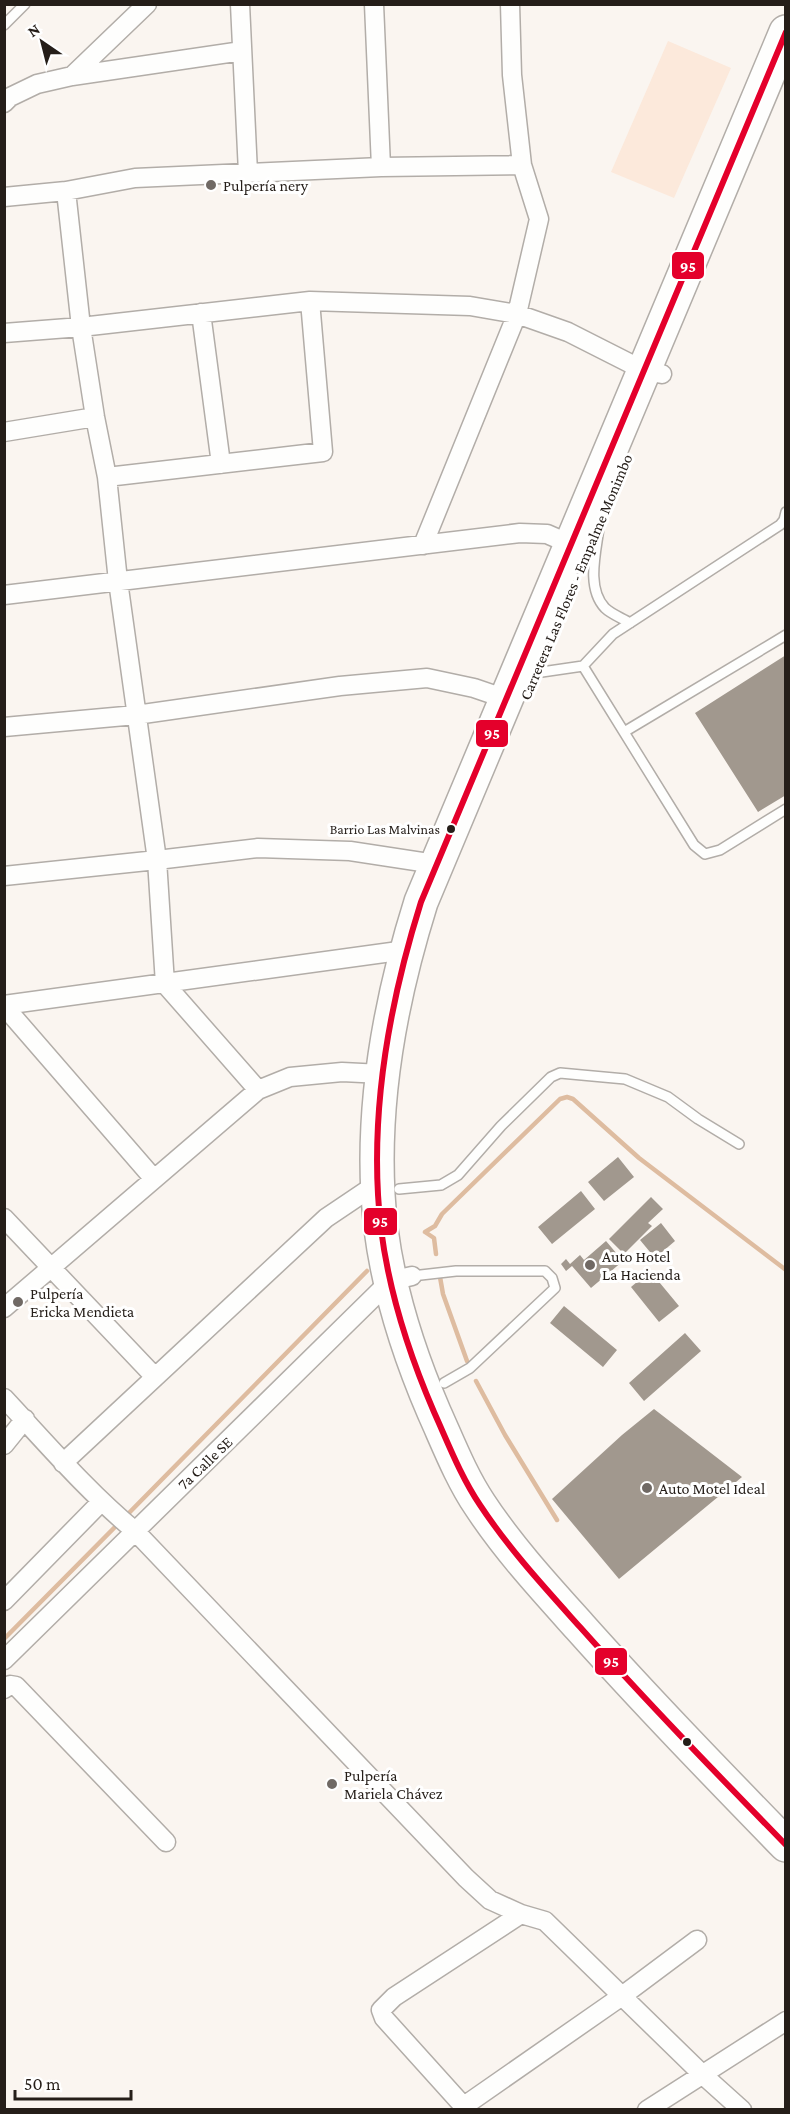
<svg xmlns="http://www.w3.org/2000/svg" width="790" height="2114" font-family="'Crimson Pro',serif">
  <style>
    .green { fill: #fce9db }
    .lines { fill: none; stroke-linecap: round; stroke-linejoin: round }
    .stream { stroke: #debca0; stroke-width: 4.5 }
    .building { fill: #a1988e }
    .lane-casing { stroke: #b2ada8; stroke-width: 12 }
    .street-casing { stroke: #b2ada8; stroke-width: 21 }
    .highway-casing { stroke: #b2ada8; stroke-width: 36 }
    .lane { stroke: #fefefd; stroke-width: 9 }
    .street { stroke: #fefefd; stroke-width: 18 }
    .highway { stroke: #fefefd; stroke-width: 33 }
    .bus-1-casing { stroke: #fff; stroke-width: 10 }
    .bus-1 { stroke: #e4002b; stroke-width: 6 }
    .poi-dot { fill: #706964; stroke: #fff; stroke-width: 2 }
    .bus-dot { fill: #251e19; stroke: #fff; stroke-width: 2 }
    .labels { text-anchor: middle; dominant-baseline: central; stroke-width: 6; stroke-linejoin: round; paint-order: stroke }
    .bus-label { font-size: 14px; fill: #251e19; stroke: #fff; text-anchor: end }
    .poi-label { font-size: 16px; fill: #251e19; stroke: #fff; text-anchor: start }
    .street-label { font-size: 16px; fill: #251e19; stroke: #fff }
    .line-badge { stroke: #fff; stroke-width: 2 }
    .badge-label { font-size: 16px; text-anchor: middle; font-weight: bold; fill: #fff }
  </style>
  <rect width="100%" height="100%" fill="#faf5f0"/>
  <path class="green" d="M 668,41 L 731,68 L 674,198 L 611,172 Z"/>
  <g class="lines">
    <path class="stream" d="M 436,1254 L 434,1238 L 425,1232 L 435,1226 L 442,1214 L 560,1099 L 567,1097 L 573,1099 L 639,1158 L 786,1270
      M 440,1277 L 443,1294 L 467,1361
      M 476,1381 L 505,1435 L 557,1520
      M 125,1517 L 367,1271
      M 4,1639 L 119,1523"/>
  </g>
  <path class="building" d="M 786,655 L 786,795 L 758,812 L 695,713 Z
    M 618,1157 L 634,1177 L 604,1201 L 588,1182 Z
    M 581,1191 L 595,1209 L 552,1244 L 538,1227 Z
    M 651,1197 L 663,1209 L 648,1223 L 652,1226 L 624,1254 L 609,1239 Z
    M 661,1223 L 675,1241 L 655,1258 L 640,1240 Z
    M 606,1241 L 623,1261 L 591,1288 L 572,1266 L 566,1271 L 561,1264 L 566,1259 L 570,1264 L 580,1255 L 584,1260 Z
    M 650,1271 L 679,1306 L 659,1322 L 631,1287 Z
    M 564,1306 L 617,1350 L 603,1367 L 550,1323 Z
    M 685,1333 L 701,1351 L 644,1401 L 629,1383 Z
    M 654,1409 L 742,1477 L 619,1579 L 552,1499 L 622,1435 Z"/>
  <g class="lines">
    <defs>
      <path id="lane" d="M 4,25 L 25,4
        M 599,528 C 596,552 586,588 605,608 C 611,614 622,618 630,623
        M 583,666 L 694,845 L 705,854 L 720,850 L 786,809
        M 535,673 L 583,666 L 613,634 L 780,525 L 784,520 L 786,512
        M 624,732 L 786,635
        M 399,1189 L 441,1185 L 458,1175 L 501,1126 L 551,1077 L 560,1073 L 625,1079 L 668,1097 L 698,1119 L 739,1144
        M 412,1276 L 456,1271 L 545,1271 L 552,1278 L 555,1288 L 470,1368 L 444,1383"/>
      <path id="street" d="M 240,4 L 248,173
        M 374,4 L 381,167
        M 72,76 L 242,51
        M 4,103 L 10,97 L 37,84 L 72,76 L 147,4
        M 66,191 L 81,327 L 95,417 L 107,477 L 118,581 L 157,860 L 165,984 L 258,1090
        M 4,197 L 66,191 L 135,178 L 381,167 L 522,165
        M 201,313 L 221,464
        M 4,333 L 81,327 L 310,301 L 470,306 L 517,314 L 568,332 L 645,371 L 662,374
        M 4,432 L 95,417
        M 107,477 L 323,452 L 310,301
        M 423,545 L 517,314 L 539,219 L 522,165 L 512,75 L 510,4
        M 4,595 L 520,533 L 547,534 L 570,544
        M 4,727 L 136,715 L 340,686 L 427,678 L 474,688 L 512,701
        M 4,876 L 157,860 L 258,848 L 350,851 L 435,864
        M 4,1005 L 406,950
        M 4,1006 L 154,1179
        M 4,1218 L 155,1377
        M 4,1308 L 258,1090 L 290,1077 L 342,1072 L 382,1074
        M 4,1398 C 47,1444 87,1491 135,1531 L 466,1878 L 490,1900 L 521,1914 L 545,1921 L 703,2075 L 742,2110
        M 4,1445 L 25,1419
        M 63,1463 L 326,1218 L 378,1183
        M 4,1601 L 101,1502
        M 4,1660 L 390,1281 L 412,1276
        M 4,1689 L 10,1685 L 16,1686 L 166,1842
        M 464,2106 L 622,1996 L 697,1940
        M 467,2110 L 384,2018 L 381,2010 L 394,1997 L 521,1914
        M 647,2110 L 786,2021"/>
      <path id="highway" d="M 786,32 L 421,902 C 388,1007 368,1119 381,1229 C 389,1292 409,1354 434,1412 C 448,1443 461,1477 480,1505 C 509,1549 545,1588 580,1627 C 647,1702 716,1773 786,1845"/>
    </defs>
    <use href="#lane" class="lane-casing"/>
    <use href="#street" class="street-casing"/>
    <use href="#highway" class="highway-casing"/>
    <use href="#lane" class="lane"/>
    <use href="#street" class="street"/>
    <use href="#highway" class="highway"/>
    <defs>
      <path id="bus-1" d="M 786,32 L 421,902 C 388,1007 368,1119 381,1229 C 389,1292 409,1354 434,1412 C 448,1443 461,1477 480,1505 C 509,1549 545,1588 580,1627 C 647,1702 716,1773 786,1845"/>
    </defs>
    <use href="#bus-1" class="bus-1-casing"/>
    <use href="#bus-1" class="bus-1"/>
  </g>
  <g class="poi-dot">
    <circle cx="211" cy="185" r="6"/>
    <circle cx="590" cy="1265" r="6"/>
    <circle cx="18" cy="1302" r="6"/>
    <circle cx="647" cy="1488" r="6"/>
    <circle cx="332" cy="1784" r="6"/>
  </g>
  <g class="bus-dot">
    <circle cx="451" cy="829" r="5"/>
    <circle cx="687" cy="1742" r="5"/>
  </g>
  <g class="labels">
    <g class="bus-label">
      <text x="440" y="829">Barrio Las Malvinas</text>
    </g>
    <g class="poi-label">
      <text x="223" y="185">Pulpería nery</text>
      <text x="602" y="1256">Auto Hotel<tspan x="602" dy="18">La Hacienda</tspan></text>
      <text x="30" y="1293">Pulpería<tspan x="30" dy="18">Ericka Mendieta</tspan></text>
      <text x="659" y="1488">Auto Motel Ideal</text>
      <text x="344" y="1775">Pulpería<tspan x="344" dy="18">Mariela Chávez</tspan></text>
    </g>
    <g class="street-label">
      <text transform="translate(576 577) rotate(-67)">Carretera Las Flores - Empalme Monimbo</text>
      <text transform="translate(205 1463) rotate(-44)">7a Calle SE</text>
    </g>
  </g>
  <g class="line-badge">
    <rect x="671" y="251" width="34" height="29" rx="6" fill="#e4002b"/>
    <rect x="475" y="719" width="34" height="29" rx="6" fill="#e4002b"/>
    <rect x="363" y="1207" width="35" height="29" rx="6" fill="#e4002b"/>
    <rect x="594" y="1647" width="34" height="29" rx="6" fill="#e4002b"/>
  </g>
  <g class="badge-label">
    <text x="688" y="272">95</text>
    <text x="492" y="739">95</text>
    <text x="380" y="1227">95</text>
    <text x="611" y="1667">95</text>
  </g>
  <rect width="790" height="2114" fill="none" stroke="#251e19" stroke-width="12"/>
  <g transform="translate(42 42) rotate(325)" stroke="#ffffff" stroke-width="4.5" paint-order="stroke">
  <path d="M0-4.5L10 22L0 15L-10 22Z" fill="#251e19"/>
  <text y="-9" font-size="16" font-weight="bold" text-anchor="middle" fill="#251e19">N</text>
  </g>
  <path d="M15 2090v9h116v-9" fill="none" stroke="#251e19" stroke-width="3"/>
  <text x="24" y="2090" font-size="18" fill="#251e19" stroke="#ffffff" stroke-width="4.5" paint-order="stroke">50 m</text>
</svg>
